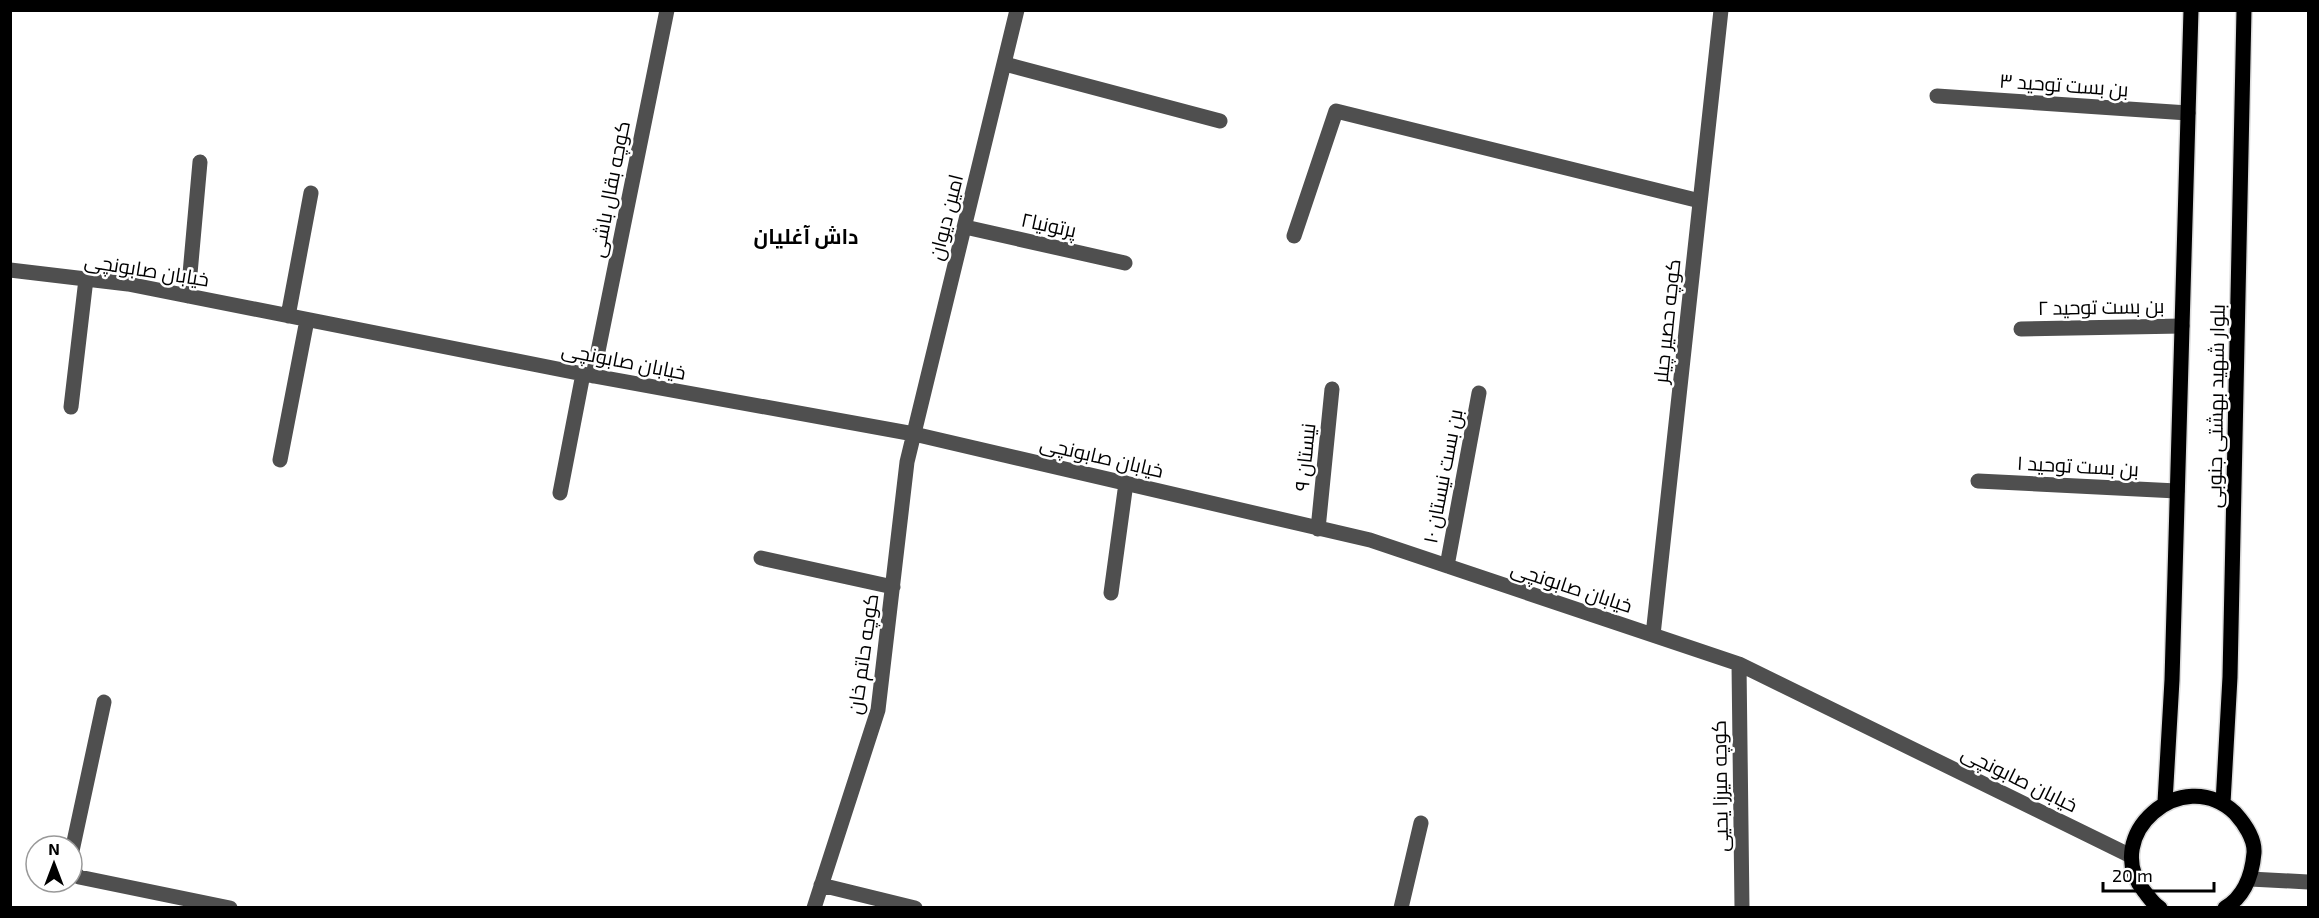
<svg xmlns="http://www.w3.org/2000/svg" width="2319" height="918" font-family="'Exo 2',Cairo,sans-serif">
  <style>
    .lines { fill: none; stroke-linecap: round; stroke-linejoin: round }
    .major-casing { stroke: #dbdbdb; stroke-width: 18 }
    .minor { stroke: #4f4f4f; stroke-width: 15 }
    .major { stroke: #000; stroke-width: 15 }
    .labels { text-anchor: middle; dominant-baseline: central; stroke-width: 5; stroke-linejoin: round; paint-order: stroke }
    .street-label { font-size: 20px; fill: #000; stroke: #fff }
    .neighbourhood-label { font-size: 21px; font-weight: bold; fill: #000; stroke: #fff }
  </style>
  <rect width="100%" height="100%" fill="#fff"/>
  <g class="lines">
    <defs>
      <path id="major" d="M 2165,802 L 2172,680 L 2191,10
        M 2223,803 L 2230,677 L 2244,10
        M 2160,908 C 2153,904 2149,897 2144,891 C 2100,836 2182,763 2235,813 C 2244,823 2255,839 2254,853 C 2252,876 2245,896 2225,908"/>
    </defs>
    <use href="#major" class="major-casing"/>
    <path class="minor" d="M 1005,64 L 1220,121
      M 1937,96 L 2188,113
      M 965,227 L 1125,263
      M 1294,236 L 1336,111 L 1700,201
      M 10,270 L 128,284 L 583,374 L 914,434 L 1370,540 L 1739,664 L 2131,856
      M 188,296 L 200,162
      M 288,316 L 311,193
      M 2021,329 L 2182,326
      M 593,376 L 667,10
      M 71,407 L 86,279
      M 280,460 L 307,320
      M 1978,481 L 2177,491
      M 560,493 L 583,374
      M 1318,529 L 1332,389
      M 761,558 L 893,587
      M 1447,566 L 1479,393
      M 1111,593 L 1126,483
      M 1653,635 L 1721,10
      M 1739,664 L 1742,908
      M 72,851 L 104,702
      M 72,870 L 79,877 L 230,908
      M 2250,879 L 2308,882
      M 821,885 L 915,908
      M 814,908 L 878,710 L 907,462 L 1017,10
      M 1401,908 L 1421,823"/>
    <use href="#major" class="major"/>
  </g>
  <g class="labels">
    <g class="street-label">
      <text transform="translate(2064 84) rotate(4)">۳ بن بست توحید</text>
      <text transform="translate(609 189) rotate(-79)">کوچه بقال باشی</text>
      <text transform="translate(945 217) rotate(-76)">امین دیوان</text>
      <text transform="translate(1049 224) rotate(12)">پرتونیا۲</text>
      <text transform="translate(147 269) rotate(9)">خیابان صابونچی</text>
      <text transform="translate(2101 306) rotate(-1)">۲ بن بست توحید</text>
      <text transform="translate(1666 321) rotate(-84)">کوچه حصیر چیلر</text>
      <text transform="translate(624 360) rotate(11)">خیابان صابونچی</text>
      <text transform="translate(2215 406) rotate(-89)">بلوار شهید بهشتی جنوبی</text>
      <text transform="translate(1102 456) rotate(13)">خیابان صابونچی</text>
      <text transform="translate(1304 457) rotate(-84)">نیستان ۹</text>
      <text transform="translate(2078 465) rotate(3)">بن بست توحید ۱</text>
      <text transform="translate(1442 476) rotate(-79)">بن بست نیستان ۱۰</text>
      <text transform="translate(1572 586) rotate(18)">خیابان صابونچی</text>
      <text transform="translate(862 654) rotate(-82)">کوچه حاتم خان</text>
      <text transform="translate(2020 778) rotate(26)">خیابان صابونچی</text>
      <text transform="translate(1719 786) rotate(-91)">کوچه میرزا یحیی</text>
    </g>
    <g class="neighbourhood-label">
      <text x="806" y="235">داش آغلیان</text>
    </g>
  </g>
  <rect width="2319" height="918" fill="none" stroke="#000000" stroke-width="24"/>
  <g transform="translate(54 864)"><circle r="28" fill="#ffffff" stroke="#999999" stroke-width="1.5"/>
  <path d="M0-4.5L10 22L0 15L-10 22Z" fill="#000000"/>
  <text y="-9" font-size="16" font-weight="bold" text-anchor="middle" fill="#000000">N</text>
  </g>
  <path d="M2103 882v9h111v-9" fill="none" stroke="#000000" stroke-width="3"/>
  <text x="2112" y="882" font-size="18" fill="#000000" stroke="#ffffff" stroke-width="4.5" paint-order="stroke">20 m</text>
</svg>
